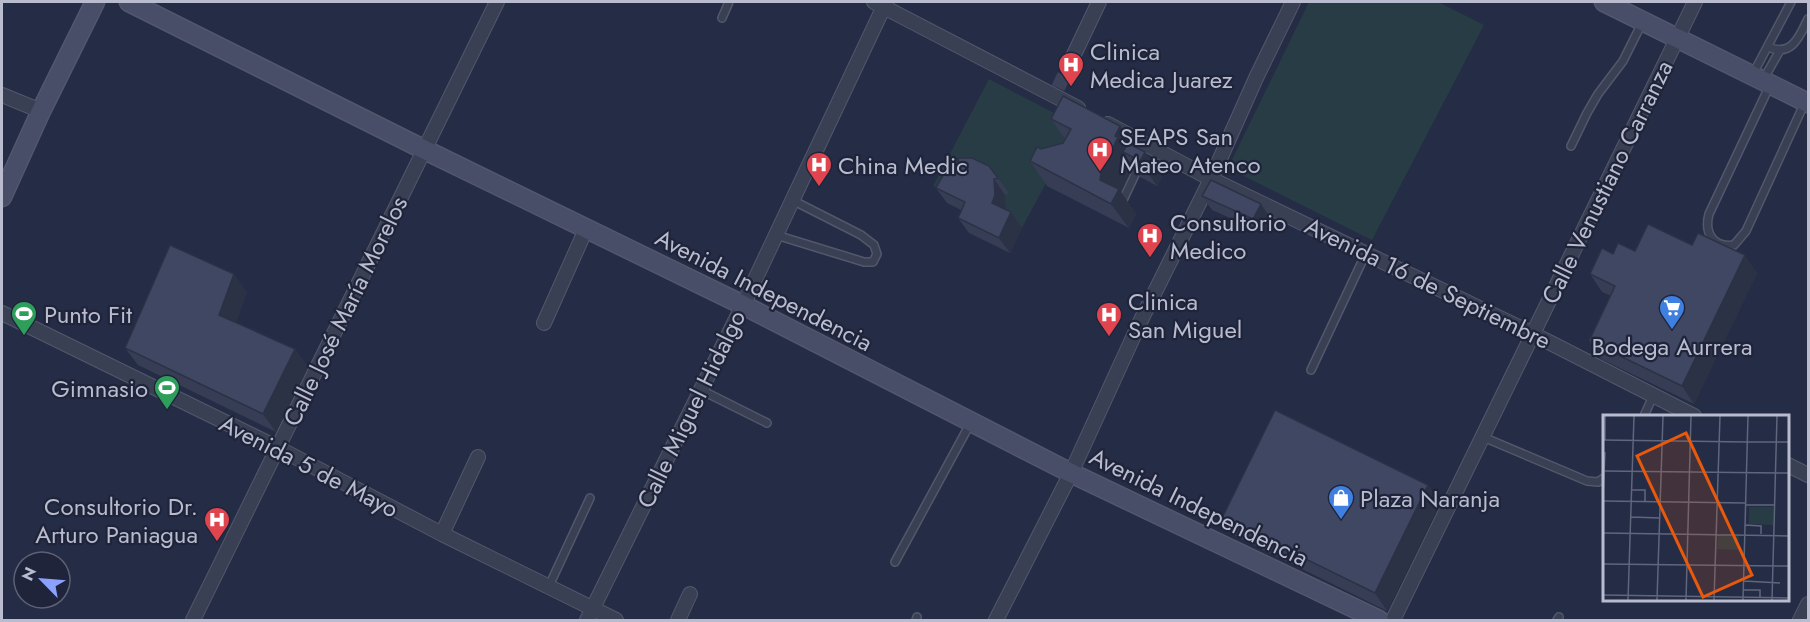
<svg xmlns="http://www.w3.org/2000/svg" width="1810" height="622" font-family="Jost,sans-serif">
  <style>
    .green { fill: #283c46 }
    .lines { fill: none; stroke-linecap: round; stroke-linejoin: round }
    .street-tunnel { stroke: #3b425a; stroke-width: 14; stroke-dasharray: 14 7; stroke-linecap: butt }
    .lane-casing { stroke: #53576c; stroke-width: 10 }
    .street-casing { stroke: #53576c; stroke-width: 16 }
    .secondary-casing { stroke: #53576c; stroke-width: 21 }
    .lane { stroke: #3a4054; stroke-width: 7 }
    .street { stroke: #3a4054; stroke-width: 14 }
    .secondary { stroke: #484d68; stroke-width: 18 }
    .wall { fill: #363d54 }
    .shaded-wall { fill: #2c3245 }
    .building { fill: #3f4762; stroke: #2c3245; stroke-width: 1.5 }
    .labels { text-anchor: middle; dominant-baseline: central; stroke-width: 4.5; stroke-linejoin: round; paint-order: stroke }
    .poi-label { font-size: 24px; fill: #b8bcce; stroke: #1f243a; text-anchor: start }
    .street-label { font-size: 24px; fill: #b8bcce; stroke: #1f243a }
    .inset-road { fill: none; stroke: #60667c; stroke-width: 1.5 }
    .view { fill: #e8590c; fill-opacity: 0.15; stroke: #e8590c; stroke-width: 3 }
    .inset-edge { fill: none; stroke: #b8bcce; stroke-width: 3 }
  </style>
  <rect width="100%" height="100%" fill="#252c45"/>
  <path class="green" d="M 1309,2 L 1438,2 L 1484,25 L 1372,240 L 1228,168 Z
    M 989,79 L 1077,125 L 1022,228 L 933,186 Z"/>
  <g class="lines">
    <path class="street-tunnel" d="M 1058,88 L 1069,65"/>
    <defs>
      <path id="lane" d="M 722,18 L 729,2
        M 1768,47 C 1791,57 1799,38 1808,19
        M 1753,74 L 1791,2
        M 1763,80 L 1779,52
        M 1770,85 L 1709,214 C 1704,233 1713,248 1734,245 L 1746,231 L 1805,102
        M 1571,146 L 1587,113 L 1598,94 L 1623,61 L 1642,23
        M 1123,200 L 1140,164
        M 776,235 L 864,262 L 873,262 L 877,254 L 874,245 L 861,235 L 792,200
        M 1311,370 L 1366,253
        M 701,390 L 767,423
        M 1644,416 L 1653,396
        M 1483,437 L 1587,481 L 1598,482 L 1604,478
        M 895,562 L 970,424
        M 549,586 L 590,498
        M 916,620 L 917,617
        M 1557,620 L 1559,617"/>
      <path id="street" d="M 874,2 L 1078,108
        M 1069,65 L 1099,2
        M 2,95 L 41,111
        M 1108,124 L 1211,179 L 1533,334 L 1694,416
        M 2,313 L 278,448 L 442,534 L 616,620
        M 544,323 L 586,229
        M 1788,465 L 1808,475
        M 442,534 L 478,457
        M 193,620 L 497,2
        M 587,620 L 743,305 L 886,2
        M 678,620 L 690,594
        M 996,620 L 1071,473 L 1141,320 L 1211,179 L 1256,78 L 1293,2
        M 1393,620 L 1695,2
        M 1800,620 L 1808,604"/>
      <path id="secondary" d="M 129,2 L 423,149 L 743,305 L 1071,473 L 1379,620
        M 1604,2 L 1808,103
        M 2,197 L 41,111 L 95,2"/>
    </defs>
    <use href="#lane" class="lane-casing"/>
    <use href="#street" class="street-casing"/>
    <use href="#secondary" class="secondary-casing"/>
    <use href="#lane" class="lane"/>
    <use href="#street" class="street"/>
    <use href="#secondary" class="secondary"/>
  </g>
  <path class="wall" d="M 1051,119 L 1135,147 L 1162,177 L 1157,186 L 1140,177 L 1133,167 L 1121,192 L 1136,214 L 1129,228 L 1047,186 L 1030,161 L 1041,149 L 1063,143 L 1065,139 Z
    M 989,166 L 1009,193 L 1005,195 L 1006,210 L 1022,228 L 1010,253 L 969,233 L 958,218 L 961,210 L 947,203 L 936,188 Z
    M 1202,196 L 1270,217 L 1263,233 L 1212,210 Z
    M 1692,245 L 1757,273 L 1694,404 L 1601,359 L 1589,341 L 1611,296 L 1602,292 L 1590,274 L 1613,254 Z
    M 247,292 L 236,322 L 295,349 L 308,367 L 276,432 L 138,365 L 125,348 Z
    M 1428,485 L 1440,503 L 1387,611 L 1235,536 L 1222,518 Z"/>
  <path class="shaded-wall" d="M 1120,126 L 1137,150 L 1123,152 L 1133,167 L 1121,192 L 1136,214 L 1129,228 L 1111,204 L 1100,180 L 1101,173 L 1115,136 Z
    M 1145,152 L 1162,177 L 1157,186 L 1140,161 Z
    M 994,179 L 1005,195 L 1006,210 L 992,203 Z
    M 1261,204 L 1270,217 L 1263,233 L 1253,219 Z
    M 1011,212 L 1022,228 L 1010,253 L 999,238 Z
    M 1745,255 L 1757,273 L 1694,404 L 1682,386 Z
    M 234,274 L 247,292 L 232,333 L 219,315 Z
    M 295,349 L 308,367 L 276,432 L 263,414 Z
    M 1428,485 L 1440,503 L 1387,611 L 1375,593 Z"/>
  <path class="building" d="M 1063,96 L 1120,126 L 1115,136 L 1118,137 L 1101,173 L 1100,180 L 1119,189 L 1111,204 L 1030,161 L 1037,147 L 1041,149 L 1063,143 L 1071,129 L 1051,119 Z
    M 1128,143 L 1145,152 L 1140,161 L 1123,152 Z
    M 958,158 L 972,158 L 989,166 L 998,178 L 994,179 L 995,195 L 992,203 L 1011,212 L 999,238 L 958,218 L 965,202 L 936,188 L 945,172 L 959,163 Z
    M 1211,180 L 1261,204 L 1253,219 L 1202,196 Z
    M 1648,224 L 1692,245 L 1698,233 L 1745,255 L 1682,386 L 1589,341 L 1615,286 L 1590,274 L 1602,248 L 1613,254 L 1618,243 L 1635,251 Z
    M 170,245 L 234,274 L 219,315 L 295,349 L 263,414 L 125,348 Z
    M 1275,410 L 1428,485 L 1375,593 L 1222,518 Z"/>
  <defs>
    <symbol id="hospital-pin" viewBox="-11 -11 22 30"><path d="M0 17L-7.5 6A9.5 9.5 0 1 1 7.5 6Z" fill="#e0444e" stroke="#1f243a"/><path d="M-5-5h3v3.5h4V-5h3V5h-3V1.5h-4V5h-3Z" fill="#fff"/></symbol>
    <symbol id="supermarket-pin" viewBox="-11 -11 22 30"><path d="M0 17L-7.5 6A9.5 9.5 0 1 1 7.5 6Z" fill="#3f7fe0" stroke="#1f243a"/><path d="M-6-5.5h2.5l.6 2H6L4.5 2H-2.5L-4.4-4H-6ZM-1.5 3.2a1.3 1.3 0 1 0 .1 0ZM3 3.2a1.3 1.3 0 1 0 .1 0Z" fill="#fff"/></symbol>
    <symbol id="stadium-pin" viewBox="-11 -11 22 30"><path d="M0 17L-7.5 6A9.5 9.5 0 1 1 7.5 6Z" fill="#2e9e5b" stroke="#1f243a"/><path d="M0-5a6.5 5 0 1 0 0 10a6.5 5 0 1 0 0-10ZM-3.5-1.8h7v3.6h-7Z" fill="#fff"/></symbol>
    <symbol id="shop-pin" viewBox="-11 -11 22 30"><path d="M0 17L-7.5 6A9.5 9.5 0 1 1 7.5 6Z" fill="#3f7fe0" stroke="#1f243a"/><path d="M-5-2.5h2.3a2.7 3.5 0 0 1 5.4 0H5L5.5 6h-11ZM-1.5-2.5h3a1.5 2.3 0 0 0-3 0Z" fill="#fff"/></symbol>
  </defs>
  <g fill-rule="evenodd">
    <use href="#hospital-pin" x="1056" y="50" width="30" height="40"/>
    <use href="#hospital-pin" x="1085" y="135" width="30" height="40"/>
    <use href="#hospital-pin" x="804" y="150" width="30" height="40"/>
    <use href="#hospital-pin" x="1135" y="221" width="30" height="40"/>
    <use href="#supermarket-pin" x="1657" y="293" width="30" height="40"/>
    <use href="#stadium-pin" x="9" y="299" width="30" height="40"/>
    <use href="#hospital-pin" x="1094" y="300" width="30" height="40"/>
    <use href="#stadium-pin" x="152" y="373" width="30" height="40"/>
    <use href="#shop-pin" x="1326" y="483" width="30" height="40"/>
    <use href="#hospital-pin" x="202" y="505" width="30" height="40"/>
  </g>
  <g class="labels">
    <g class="poi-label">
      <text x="1090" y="51">Clinica<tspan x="1090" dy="28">Medica Juarez</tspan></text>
      <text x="1120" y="136">SEAPS San<tspan x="1120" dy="28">Mateo Atenco</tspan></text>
      <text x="838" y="165">China Medic</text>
      <text x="1170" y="222">Consultorio<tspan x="1170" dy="28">Medico</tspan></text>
      <text x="1128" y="301">Clinica<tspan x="1128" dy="28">San Miguel</tspan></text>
      <text x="44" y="314">Punto Fit</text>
      <text x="1672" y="346" text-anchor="middle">Bodega Aurrera</text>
      <text x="148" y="388" text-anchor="end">Gimnasio</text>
      <text x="1360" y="498">Plaza Naranja</text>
      <text x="198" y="506" text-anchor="end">Consultorio Dr.<tspan x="198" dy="28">Arturo Paniagua</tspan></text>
    </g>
    <g class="street-label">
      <text transform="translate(1607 182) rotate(-64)">Calle Venustiano Carranza</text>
      <text transform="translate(1428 283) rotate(26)">Avenida 16 de Septiembre</text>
      <text transform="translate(764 290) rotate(27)">Avenida Independencia</text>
      <text transform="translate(345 311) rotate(-64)">Calle José María Morelos</text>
      <text transform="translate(691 409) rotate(-64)">Calle Miguel Hidalgo</text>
      <text transform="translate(309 466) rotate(27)">Avenida 5 de Mayo</text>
      <text transform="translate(1199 507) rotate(26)">Avenida Independencia</text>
    </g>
  </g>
  <g transform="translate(1603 415)">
    <rect width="186" height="186" fill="#252c45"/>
    <path d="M 146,92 L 170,92 L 170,110 L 146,109 ZM 115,120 L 136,121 L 135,135 L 114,134 Z" fill="#283c46"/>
    <path class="inset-road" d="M 0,25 L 144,27M 2,25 L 2,1M 144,27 L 186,27M 0,56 L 186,58M 29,75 L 42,75 L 42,86M 0,82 L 2,37M 0,86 L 143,88M 143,90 L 172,90M 28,102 L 57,103M 142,110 L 158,111 L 158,119M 0,118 L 186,121M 0,149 L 186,151M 141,166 L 177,168M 141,175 L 157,175 L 157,182M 0,180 L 186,183M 25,185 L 31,1M 54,185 L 60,1M 83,185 L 88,1M 111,185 L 117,1M 140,185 L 145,1M 169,185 L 174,1"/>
    <path class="view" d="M 83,18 L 149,160 L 100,182 L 34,41 Z"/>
    <rect width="186" height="186" class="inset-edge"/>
  </g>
  <rect width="1810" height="622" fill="none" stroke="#b8bcce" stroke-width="6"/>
  <g transform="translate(42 580) rotate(295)"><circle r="28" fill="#1f243a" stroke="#5c6175" stroke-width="1.5"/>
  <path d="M0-4.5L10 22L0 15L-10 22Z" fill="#8ca1fe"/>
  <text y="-9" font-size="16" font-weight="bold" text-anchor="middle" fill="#b8bcce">N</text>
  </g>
</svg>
